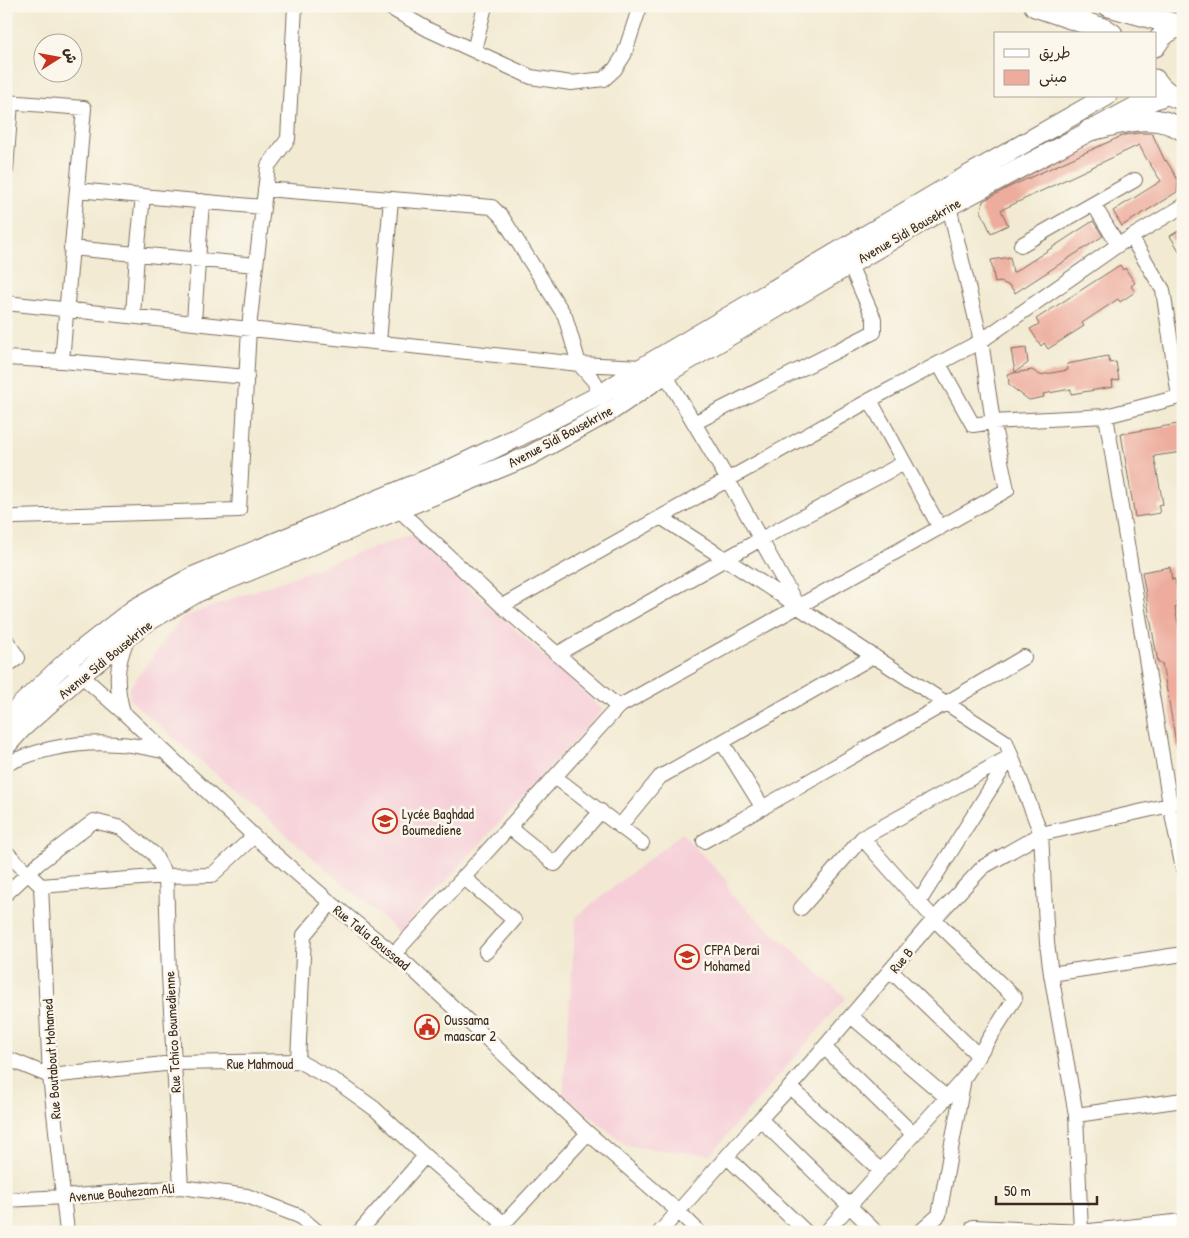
<svg xmlns="http://www.w3.org/2000/svg" width="1189" height="1238" font-family="'Patrick Hand','Playpen Sans Arabic',sans-serif">
  <style>
    .built { fill: #f6cfd8 }
    .building { fill: #edac9d }
    .lines { fill: none; stroke-linecap: round; stroke-linejoin: round }
    .street-casing { stroke: #7b6d5d; stroke-width: 16 }
    .secondary-casing { stroke: #7b6d5d; stroke-width: 21 }
    .primary-casing { stroke: #7b6d5d; stroke-width: 23 }
    .street { stroke: #fff; stroke-width: 14 }
    .secondary { stroke: #fff; stroke-width: 19 }
    .primary { stroke: #fff; stroke-width: 21 }
    .labels { text-anchor: middle; dominant-baseline: central; stroke-width: 5; stroke-linejoin: round; paint-order: stroke }
    .street-label { font-size: 14px; fill: #3b2a1e; stroke: #fbf7ec }
    .poi-label { font-size: 14px; fill: #3b2a1e; stroke: #fbf7ec; text-anchor: start }
  </style>
  <rect width="100%" height="100%" fill="#fbf7ec"/>
  <filter id="ink" filterUnits="userSpaceOnUse"><feTurbulence type="fractalNoise" baseFrequency=".02" numOctaves="2"/><feDisplacementMap in="SourceGraphic" scale="10" xChannelSelector="R" yChannelSelector="G"/><feConvolveMatrix kernelMatrix="1 2 1 2 8 2 1 2 1" color-interpolation-filters="sRGB"/></filter>
  <filter id="wash" filterUnits="userSpaceOnUse"><feTurbulence type="fractalNoise" baseFrequency=".0096" numOctaves="4" result="noise"/><feDisplacementMap in="SourceGraphic" scale="20" xChannelSelector="R" yChannelSelector="G"/><feGaussianBlur stdDeviation="1.12" result="paint"/><feColorMatrix in="noise" values="0 0 0 0 0 0 0 0 0 0 0 0 0 0 0 0 0 1.4 0 .05"/><feComposite in="paint" operator="in"/></filter>
  <g filter="url(#wash)">
    <rect width="100%" height="100%" fill="#f2ead2"/>
    <path class="built" d="M 411,534 L 603,710 L 399,932 L 130,700 L 129,688 L 183,617 Z
      M 682,833 L 726,880 L 731,895 L 846,998 L 710,1155 L 627,1146 L 563,1094 L 576,917 Z"/>
    <g id="blocks">
      <path class="building" d="M 1138,133 L 1152,133 L 1165,161 L 1166,160 L 1178,180 L 1177,192 L 1122,226 L 1113,211 L 1161,181 L 1146,158 L 1139,145 L 1001,210 L 1008,225 L 991,233 L 981,211 L 983,201 L 1009,187 L 1124,135 Z
        M 1093,221 L 1103,236 L 1015,293 L 1010,286 L 1001,282 L 995,283 L 991,260 L 1010,257 L 1013,273 Z
        M 1183,228 L 1183,257 L 1170,236 Z
        M 1120,265 L 1123,270 L 1125,268 L 1135,283 L 1131,286 L 1135,292 L 1120,302 L 1118,299 L 1082,323 L 1084,326 L 1048,349 L 1044,343 L 1041,346 L 1030,329 L 1039,324 L 1036,319 Z
        M 1026,348 L 1028,363 L 1015,372 L 1011,350 Z
        M 1108,356 L 1110,363 L 1116,362 L 1119,380 L 1112,381 L 1113,387 L 1071,394 L 1071,389 L 1043,394 L 1044,397 L 1029,400 L 1009,385 L 1008,374 L 1032,370 L 1040,375 L 1068,370 L 1067,364 Z
        M 1183,423 L 1183,452 L 1154,456 L 1163,504 L 1158,505 L 1160,513 L 1135,517 L 1121,434 Z
        M 1170,567 L 1172,580 L 1175,579 L 1179,601 L 1176,601 L 1177,607 L 1175,608 L 1179,628 L 1183,628 L 1183,747 L 1177,748 L 1162,663 L 1158,663 L 1142,572 Z"/>
    </g>
  </g>
  <g filter="url(#ink)">
    <use href="#blocks" fill-opacity="0" stroke="#7b6d5d" stroke-width="1"/>
    <g class="lines">
      <defs>
        <path id="street" d="M 387,6 L 429,30 L 531,77 L 571,83 L 604,79 L 615,69 L 624,55 L 640,6
          M 474,50 L 485,6
          M 6,102 L 84,108 L 62,361
          M 6,170 L 11,102
          M 265,189 L 492,207 L 502,217 L 565,316 L 579,364 L 594,381 L 600,395
          M 77,190 L 263,207
          M 1094,205 L 1118,245
          M 1131,237 L 1163,290 L 1179,397
          M 1021,245 L 1135,180
          M 71,248 L 256,265
          M 6,303 L 579,364 L 643,367 L 665,374 L 728,480 L 798,607 L 1006,742 L 1041,834 L 1047,943 L 1051,974 L 1076,1115 L 1081,1232
          M 133,316 L 137,254 L 143,196
          M 194,322 L 202,201
          M 379,342 L 391,199
          M 6,358 L 62,361 L 247,377
          M 939,364 L 973,425 L 993,422 L 1106,416 L 1183,396
          M 870,400 L 940,528
          M 1106,416 L 1170,804 L 1183,869
          M 694,423 L 874,332 L 874,319 L 850,265
          M 398,509 L 502,606 L 618,707
          M 662,518 L 796,605
          M 6,519 L 16,517 L 239,510 L 249,328 L 256,265 L 268,166 L 288,139 L 295,6
          M 502,606 L 870,400 L 981,341 L 1118,245 L 1183,206
          M 6,640 L 18,658 L 6,666
          M 557,654 L 761,539 L 904,463
          M 66,662 L 124,713 L 254,836 L 331,903 L 409,966 L 588,1133 L 679,1212 L 699,1232
          M 123,712 C 115,684 116,666 127,639
          M 722,742 L 763,808
          M 6,764 C 40,749 79,741 117,744 C 132,744 148,748 163,751
          M 555,777 L 642,843
          M 620,826 L 660,777 L 874,656
          M 509,827 L 555,864 L 601,811
          M 704,841 L 946,703 L 1024,657
          M 6,852 L 41,886 L 166,876 L 212,875 L 254,836
          M 463,877 L 514,920 L 486,952
          M 41,886 L 50,1076 L 67,1232
          M 6,894 L 39,863 L 94,821 L 121,828 L 154,854 L 166,876 L 169,975 L 181,1187
          M 801,908 L 862,838 L 1011,756 L 919,902
          M 394,954 L 618,707 L 1007,490 L 993,422 L 981,341 L 949,206
          M 891,971 L 979,1056
          M 1051,974 L 1183,954
          M 852,1017 L 946,1097
          M 825,1048 L 913,1134
          M 6,1058 L 50,1076 L 174,1063 L 298,1061 L 339,1083 L 375,1109 L 425,1156 L 503,1223
          M 298,1061 L 304,935 L 331,903
          M 790,1087 L 880,1170
          M 1076,1115 L 1183,1100
          M 760,1119 L 876,1232
          M 727,1157 L 806,1232
          M 6,1200 L 64,1197 L 181,1187 L 247,1196 L 299,1216 L 318,1232
          M 359,1232 L 425,1156
          M 496,1232 L 588,1133
          M 660,1232 L 760,1119 L 790,1087 L 934,919 L 983,867 L 1041,834 L 1183,802
          M 826,1232 L 964,1078 L 1015,998 L 934,919 L 862,838
          M 920,1232 L 939,1215 L 964,1078
          M 973,1232 L 973,1227 L 1081,1232 L 1183,1221"/>
        <path id="secondary" d="M 6,719 L 66,662 L 134,609 L 192,577 L 447,471 L 518,437 L 600,395 L 643,367 L 944,189 L 1107,96
          M 6,746 L 21,729 L 81,675 L 142,625 L 198,592 L 529,456 L 612,410 L 665,374 L 949,206 L 1135,107 L 1169,94"/>
        <path id="primary" d="M 1035,6 L 1106,30 L 1112,34
          M 1109,6 L 1181,26
          M 1155,46 C 1161,35 1171,28 1183,26
          M 1155,80 C 1162,90 1170,97 1183,99
          M 1090,130 C 1122,123 1153,111 1183,130"/>
      </defs>
      <use href="#street" class="street-casing"/>
      <use href="#secondary" class="secondary-casing"/>
      <use href="#primary" class="primary-casing"/>
      <use href="#street" class="street"/>
      <use href="#secondary" class="secondary"/>
      <use href="#primary" class="primary"/>
    </g>
  </g>
  <defs>
    <symbol id="school-ring" viewBox="-11 -11 22 22"><circle r="9.5" fill="#fbf7ec" stroke="#c8321e" stroke-width="1.5"/><path d="M0-5L7-2L0 1L-7-2ZM-4 1L0 2.5L4 1V4Q0 6-4 4Z" fill="#c8321e"/></symbol>
    <symbol id="university-ring" viewBox="-11 -11 22 22"><circle r="9.5" fill="#fbf7ec" stroke="#c8321e" stroke-width="1.5"/><path d="M0-5L7-2L0 1L-7-2ZM-4 1L0 2.5L4 1V4Q0 6-4 4Z" fill="#c8321e"/></symbol>
    <symbol id="civic-ring" viewBox="-11 -11 22 22"><circle r="9.5" fill="#fbf7ec" stroke="#c8321e" stroke-width="1.5"/><path d="M-.6-6.5H3V-4.5H.6V-3L4-1V1h2V6H-6V1h2V-1L-.6-3ZM-1.2 2.5V6h2.4V2.5Z" fill="#c8321e"/></symbol>
  </defs>
  <g fill-rule="evenodd">
    <use href="#school-ring" x="371" y="807" width="28" height="28"/>
    <use href="#university-ring" x="673" y="943" width="28" height="28"/>
    <use href="#civic-ring" x="413" y="1013" width="28" height="28"/>
  </g>
  <g class="labels">
    <g class="street-label">
      <text transform="translate(909 230) rotate(-30)">Avenue Sidi Bousekrine</text>
      <text transform="translate(560 436) rotate(-28)">Avenue Sidi Bousekrine</text>
      <text transform="translate(105 659) rotate(-39)">Avenue Sidi Bousekrine</text>
      <text transform="translate(372 937) rotate(39)">Rue Talia Boussaad</text>
      <text transform="translate(901 960) rotate(-50)">Rue B</text>
      <text transform="translate(172 1032) rotate(-93)">Rue Tchico Boumedienne</text>
      <text transform="translate(51 1059) rotate(-94)">Rue Boutabout Mohamed</text>
      <text x="260" y="1063">Rue Mahmoud</text>
      <text transform="translate(122 1192) rotate(-5)">Avenue Bouhezam Ali</text>
    </g>
    <g class="poi-label">
      <text x="402" y="813">Lycée Baghdad<tspan x="402" dy="16">Boumediene</tspan></text>
      <text x="704" y="949">CFPA Derai<tspan x="704" dy="16">Mohamed</tspan></text>
      <text x="444" y="1019">Oussama<tspan x="444" dy="16">maascar 2</tspan></text>
    </g>
  </g>
  <rect width="1189" height="1238" fill="none" stroke="#fbf7ec" stroke-width="25"/>
  <rect x="994" y="32" width="162" height="65" fill="#fbf7ec" stroke="#aea59a"/>
  <rect x="1004" y="49" width="25" height="8" fill="#ffffff" stroke="#aea59a"/>
  <text x="1039" y="58" font-size="15" fill="#3b2a1e">طريق</text>
  <rect x="1004" y="70" width="25" height="15" fill="#edac9d" stroke="#aea59a"/>
  <text x="1039" y="82" font-size="15" fill="#3b2a1e">مبنى</text>
  <g transform="translate(58 58) rotate(79)"><circle r="24" fill="#fbf7ec" stroke="#aea59a"/>
  <path d="M0-4L9 19L0 12L-9 19Z" fill="#c8321e"/>
  <text y="-8" font-size="14" font-weight="bold" text-anchor="middle" fill="#3b2a1e">ش</text>
  </g>
  <path d="M996 1196v8h101v-8" fill="none" stroke="#3b2a1e" stroke-width="2.5"/>
  <text x="1004" y="1196" font-size="15" fill="#3b2a1e" stroke="#fbf7ec" stroke-width="4" paint-order="stroke">50 m</text>
</svg>
